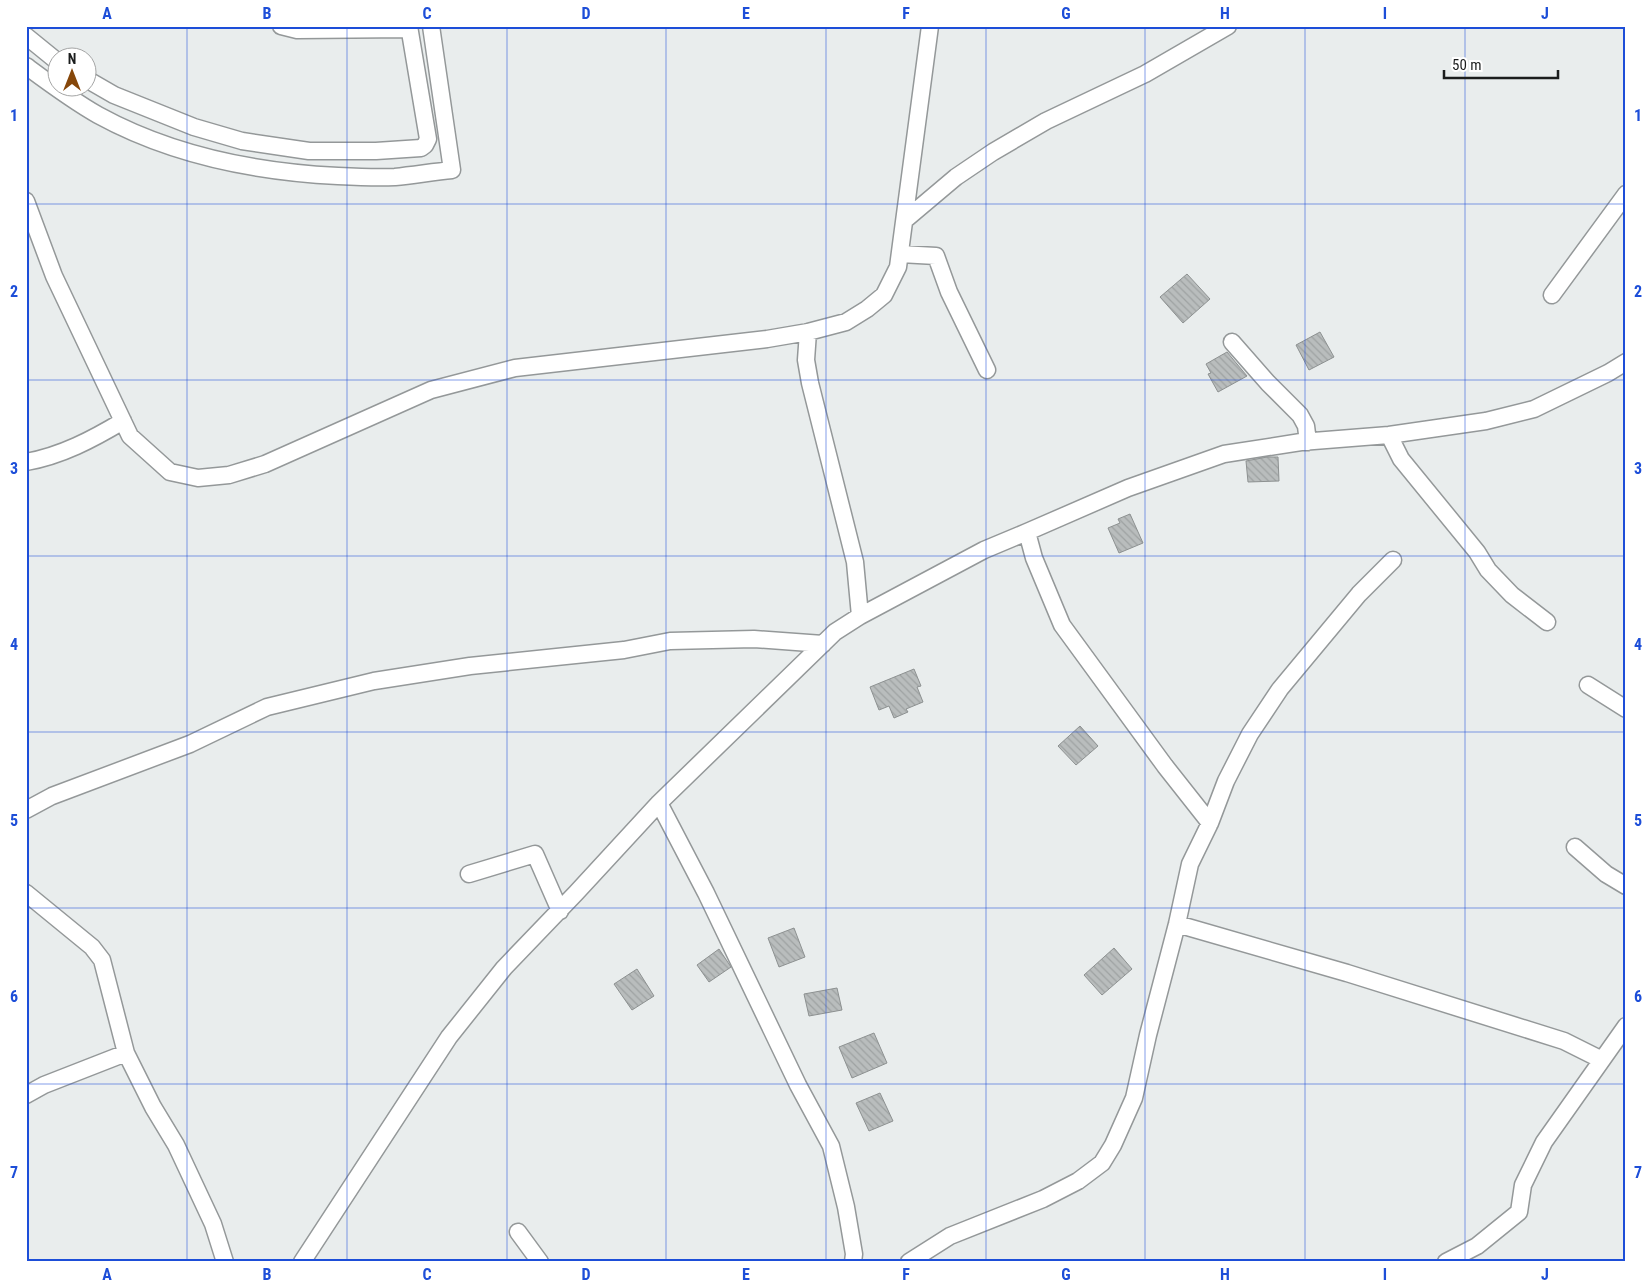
<svg xmlns="http://www.w3.org/2000/svg" width="1652" height="1288" font-family="'Roboto Condensed',sans-serif">
  <style>
    .building { fill: url(#building-back-hatch); stroke: #8d9191 }
    .lines { fill: none; stroke-linecap: round; stroke-linejoin: round }
    .minor-casing { stroke: #949899; stroke-width: 19 }
    .minor { stroke: #fff; stroke-width: 16 }
    .grid { fill: none; stroke: #1d4ed8; stroke-width: 1; stroke-opacity: 0.55 }
    .neatline { fill: none; stroke: #1d4ed8; stroke-width: 2 }
    .grid-label { font-size: 16px; text-anchor: middle; font-weight: bold; fill: #1d4ed8 }
  </style>
  <defs>
    <pattern id="building-back-hatch" width="6" height="6" patternUnits="userSpaceOnUse" patternTransform="scale(1.25)"><rect width="6" height="6" fill="#b9bdbd"/><path d="M-1 5l2 2M0 0l6 6M5-1l2 2" fill="none" stroke="#9ea2a2"/></pattern>
  </defs>
  <rect width="100%" height="100%" fill="#e9eded"/>
  <path class="building" d="M 1187,274 L 1210,299 L 1183,323 L 1160,297 Z
    M 1320,332 L 1334,357 L 1309,370 L 1296,345 Z
    M 1227,352 L 1247,376 L 1218,392 L 1208,374 L 1211,373 L 1206,364 Z
    M 1267,457 L 1278,457 L 1279,481 L 1248,482 L 1246,461 Z
    M 1130,514 L 1143,543 L 1119,553 L 1108,528 L 1120,523 L 1118,519 Z
    M 914,669 L 921,686 L 917,687 L 923,702 L 906,709 L 908,712 L 894,718 L 889,706 L 879,710 L 870,687 Z
    M 1080,726 L 1098,746 L 1076,765 L 1058,746 Z
    M 794,928 L 805,957 L 779,967 L 768,938 Z
    M 1114,948 L 1132,969 L 1102,995 L 1084,975 Z
    M 719,949 L 731,967 L 709,982 L 697,965 Z
    M 637,969 L 654,996 L 632,1010 L 614,984 Z
    M 837,988 L 842,1010 L 809,1016 L 804,994 Z
    M 874,1033 L 887,1063 L 852,1078 L 839,1047 Z
    M 880,1093 L 893,1121 L 869,1131 L 856,1103 Z"/>
  <g class="lines">
    <defs>
      <path id="minor" d="M 281,26 L 297,30 L 409,29
        M 26,36 L 58,62
        M 26,66 C 49,83 73,101 98,115 C 171,155 256,172 338,176 C 357,177 376,178 395,177 C 414,175 433,172 452,170 L 431,26
        M 88,80 L 114,95 L 194,127 L 242,141 L 309,151 L 376,151 L 421,148 L 425,145 L 428,139 L 409,26
        M 26,201 L 54,276 L 130,436 L 170,472 L 198,478 L 229,475 L 265,464 L 431,390 L 515,368 L 767,339 L 808,332 L 846,322 L 867,309 L 884,295 L 898,267 L 930,26
        M 905,220 L 956,177 L 993,152 L 1046,121 L 1145,74 L 1228,26
        M 900,254 L 936,256 L 949,292 L 987,370
        M 1552,295 L 1626,194
        M 808,332 L 806,360 L 810,383 L 855,562 L 860,616
        M 1232,342 L 1268,383 L 1300,415 L 1306,426 L 1308,442
        M 1389,435 L 1401,459 L 1477,552 L 1488,570 L 1512,595 L 1547,622
        M 26,462 C 61,456 93,439 123,421
        M 1027,532 L 1034,558 L 1062,625 L 1165,766 L 1210,823
        M 1588,685 L 1626,709
        M 659,803 L 706,893 L 798,1085 L 831,1146 L 846,1207 L 854,1254 L 853,1262
        M 26,810 L 52,796 L 190,744 L 267,707 L 374,681 L 470,666 L 624,650 L 670,641 L 754,639 L 823,644
        M 1575,847 L 1606,874 L 1626,886
        M 469,874 L 535,854 L 560,911
        M 26,893 L 92,947 L 102,960 L 126,1053 L 153,1107 L 176,1145 L 213,1224 L 225,1262
        M 1177,924 L 1347,973 L 1564,1041 L 1602,1060
        M 26,1095 L 44,1085 L 126,1053
        M 518,1232 L 540,1262
        M 302,1262 L 449,1037 L 504,968 L 576,893 L 659,803 L 835,632 L 860,616 L 984,550 L 1027,532 L 1128,488 L 1224,454 L 1301,442 L 1389,435 L 1486,421 L 1534,409 L 1608,373 L 1626,362
        M 909,1262 L 950,1236 L 1043,1199 L 1078,1181 L 1102,1163 L 1113,1145 L 1134,1098 L 1148,1035 L 1177,924 L 1190,864 L 1210,823 L 1226,781 L 1250,734 L 1280,689 L 1359,594 L 1393,560
        M 1446,1262 L 1477,1246 L 1519,1212 L 1523,1185 L 1544,1142 L 1626,1026"/>
    </defs>
    <use href="#minor" class="minor-casing"/>
    <use href="#minor" class="minor"/>
  </g>
  <path class="grid" d="M 187,26 L 187,1262M 347,26 L 347,1262M 507,26 L 507,1262M 666,26 L 666,1262M 826,26 L 826,1262M 986,26 L 986,1262M 1145,26 L 1145,1262M 1305,26 L 1305,1262M 1465,26 L 1465,1262M 26,204 L 1626,204M 26,380 L 1626,380M 26,556 L 1626,556M 26,732 L 1626,732M 26,908 L 1626,908M 26,1084 L 1626,1084"/>
  <rect width="1652" height="1288" fill="none" stroke="#ffffff" stroke-width="55"/>
  <g transform="translate(72 72)"><circle r="24" fill="#ffffff" stroke="#a4a5a5"/>
  <path d="M0-4L9 19L0 12L-9 19Z" fill="#86470a"/>
  <text y="-8" font-size="14" font-weight="bold" text-anchor="middle" fill="#1b1d1d">N</text>
  </g>
  <path d="M1444 70v8h114v-8" fill="none" stroke="#1b1d1d" stroke-width="2.5"/>
  <text x="1452" y="70" font-size="15" fill="#1b1d1d" stroke="#ffffff" stroke-width="4" paint-order="stroke">50 m</text>
  <rect x="28" y="28" width="1596" height="1232" class="neatline"/>
  <g class="grid-label">
    <text x="107" y="19">A</text>
    <text x="267" y="19">B</text>
    <text x="427" y="19">C</text>
    <text x="586" y="19">D</text>
    <text x="746" y="19">E</text>
    <text x="906" y="19">F</text>
    <text x="1066" y="19">G</text>
    <text x="1225" y="19">H</text>
    <text x="1385" y="19">I</text>
    <text x="1545" y="19">J</text>
    <text x="14" y="121">1</text>
    <text x="1638" y="121">1</text>
    <text x="14" y="297">2</text>
    <text x="1638" y="297">2</text>
    <text x="14" y="474">3</text>
    <text x="1638" y="474">3</text>
    <text x="14" y="650">4</text>
    <text x="1638" y="650">4</text>
    <text x="14" y="826">5</text>
    <text x="1638" y="826">5</text>
    <text x="14" y="1002">6</text>
    <text x="1638" y="1002">6</text>
    <text x="14" y="1178">7</text>
    <text x="1638" y="1178">7</text>
    <text x="107" y="1280">A</text>
    <text x="267" y="1280">B</text>
    <text x="427" y="1280">C</text>
    <text x="586" y="1280">D</text>
    <text x="746" y="1280">E</text>
    <text x="906" y="1280">F</text>
    <text x="1066" y="1280">G</text>
    <text x="1225" y="1280">H</text>
    <text x="1385" y="1280">I</text>
    <text x="1545" y="1280">J</text>
  </g>
</svg>
